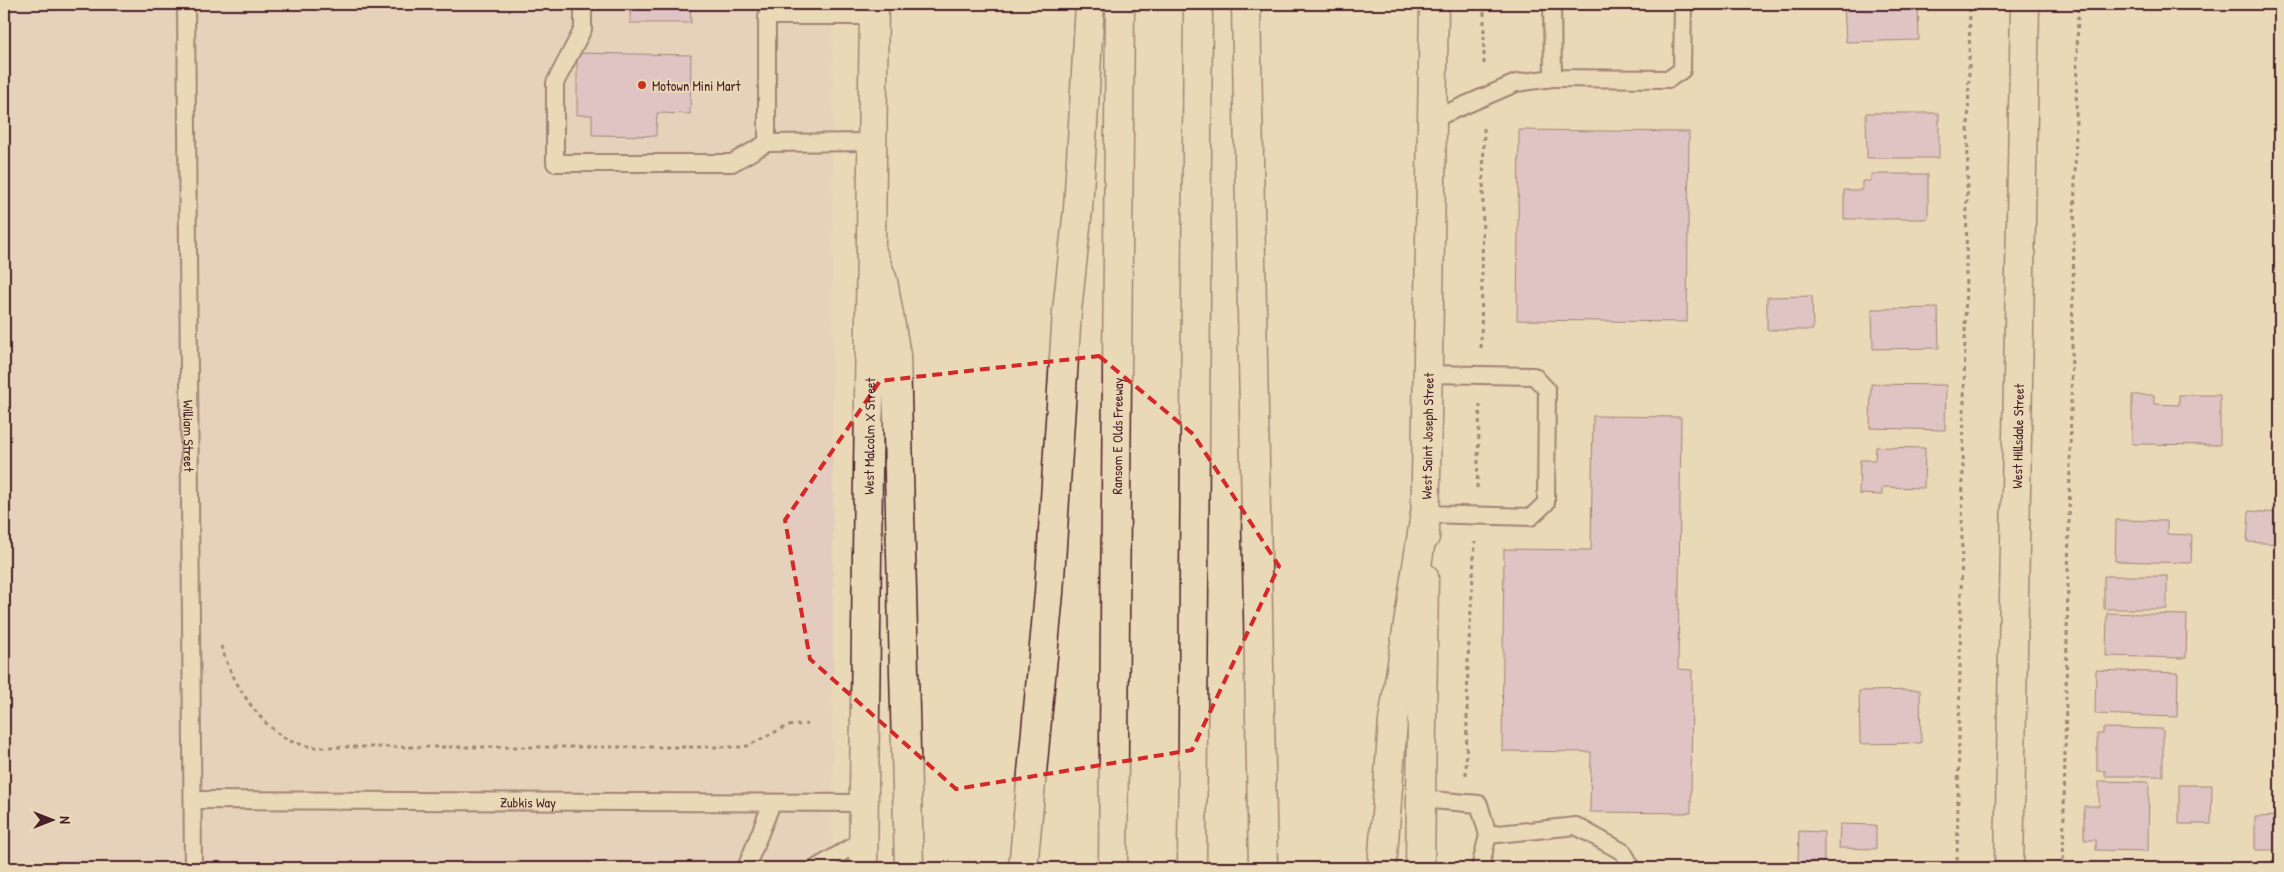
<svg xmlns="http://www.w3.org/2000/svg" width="2284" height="872" font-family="'Patrick Hand',sans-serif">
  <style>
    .built { fill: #e3cbbf }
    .building { fill: #d2abd3; stroke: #4a1f2b }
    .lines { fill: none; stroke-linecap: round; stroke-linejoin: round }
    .lane-casing { stroke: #4a1f2b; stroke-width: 20 }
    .street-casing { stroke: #4a1f2b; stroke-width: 31 }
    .secondary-casing { stroke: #4a1f2b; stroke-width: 31 }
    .highway-casing { stroke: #4a1f2b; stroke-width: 31 }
    .path { stroke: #4a1f2b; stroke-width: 3; stroke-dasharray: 4 4; stroke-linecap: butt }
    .lane { stroke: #ead9b6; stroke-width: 16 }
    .street { stroke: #ead9b6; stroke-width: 28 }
    .secondary { stroke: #ead9b6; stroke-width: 28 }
    .highway { stroke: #ead9b6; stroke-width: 28 }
    .marked { fill: none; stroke: #d62828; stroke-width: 4; stroke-dasharray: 10 6; stroke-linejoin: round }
    .poi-dot { fill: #c8321e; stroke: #ead9b6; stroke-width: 2 }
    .labels { text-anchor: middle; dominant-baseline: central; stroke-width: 4; stroke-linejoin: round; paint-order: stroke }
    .poi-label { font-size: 14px; fill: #4a1f2b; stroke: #ead9b6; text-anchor: start }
    .street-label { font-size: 14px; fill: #4a1f2b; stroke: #ead9b6 }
  </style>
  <rect width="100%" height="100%" fill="#ead9b6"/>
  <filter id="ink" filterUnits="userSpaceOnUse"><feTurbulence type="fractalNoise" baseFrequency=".02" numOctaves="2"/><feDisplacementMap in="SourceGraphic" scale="10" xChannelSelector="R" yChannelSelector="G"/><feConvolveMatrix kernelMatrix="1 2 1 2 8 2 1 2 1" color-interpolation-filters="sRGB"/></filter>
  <g filter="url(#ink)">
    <path class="built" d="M 4,4 L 833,4 L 833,868 L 4,868 Z"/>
    <path class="building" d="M 630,4 L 690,4 L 691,23 L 630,23 Z
      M 1844,4 L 1918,4 L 1919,40 L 1846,42 Z
      M 577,53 L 691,55 L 690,114 L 657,113 L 656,136 L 592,135 L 592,115 L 577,115 Z
      M 1866,113 L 1939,113 L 1939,158 L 1867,158 Z
      M 1519,130 L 1689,132 L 1687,322 L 1517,320 Z
      M 1871,174 L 1928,174 L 1928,219 L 1844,219 L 1844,190 L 1862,190 L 1862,181 L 1871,181 Z
      M 1812,296 L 1813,330 L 1767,330 L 1767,297 Z
      M 1938,308 L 1939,348 L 1873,349 L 1872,309 Z
      M 1871,384 L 1946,385 L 1945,430 L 1870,428 Z
      M 2132,395 L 2154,395 L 2154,404 L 2179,405 L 2179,395 L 2220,395 L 2220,445 L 2132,444 Z
      M 1593,416 L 1681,417 L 1678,669 L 1692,670 L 1691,813 L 1590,812 L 1591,752 L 1502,751 L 1504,549 L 1591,550 Z
      M 1876,447 L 1925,448 L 1924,488 L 1882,487 L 1882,495 L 1859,494 L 1860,460 L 1875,460 Z
      M 2249,511 L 2280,513 L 2280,544 L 2247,542 Z
      M 2116,520 L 2167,521 L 2167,534 L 2192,535 L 2191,563 L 2115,561 Z
      M 2104,576 L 2167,576 L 2167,609 L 2104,609 Z
      M 2107,613 L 2187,615 L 2186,658 L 2106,656 Z
      M 2096,670 L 2178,673 L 2177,717 L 2095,714 Z
      M 1920,690 L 1921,743 L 1860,744 L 1859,691 Z
      M 2103,728 L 2163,729 L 2163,776 L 2105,776 L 2105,771 L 2097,771 L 2097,734 L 2103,734 Z
      M 2099,781 L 2149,782 L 2148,851 L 2096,850 L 2096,840 L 2084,840 L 2084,806 L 2099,806 Z
      M 2179,785 L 2212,785 L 2211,824 L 2179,824 Z
      M 2278,816 L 2279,850 L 2255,850 L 2255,817 Z
      M 1840,824 L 1876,825 L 1876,849 L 1839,848 Z
      M 1799,831 L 1824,832 L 1824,862 L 1798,862 Z
      M 2219,864 L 2251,865 L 2251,868 L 2219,868 Z"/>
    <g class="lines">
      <defs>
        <g id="lane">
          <path id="s1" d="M 186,4 L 193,868"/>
          <path d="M 583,4 L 583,29 L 555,83 L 555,163 L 732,163 L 767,143 L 874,142"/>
          <path d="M 1552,4 L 1553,78 L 1669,79 L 1682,70 L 1683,4"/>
          <path d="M 1433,119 L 1516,83 L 1553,78"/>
          <path d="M 767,143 L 767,16 L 874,16"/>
          <path d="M 1425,514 L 1531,517 L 1546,503 L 1547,390 L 1534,376 L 1428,374"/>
          <path d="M 1420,799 L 1479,804 L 1488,835 L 1480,868"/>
          <path id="s2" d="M 193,800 L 863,803"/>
          <path d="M 1488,835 L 1576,826 L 1623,852 L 1632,868"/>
          <path d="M 746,868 L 772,803"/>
          <path d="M 816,868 L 863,840"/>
        </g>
        <g id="street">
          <path id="s3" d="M 2009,868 L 2025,4"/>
        </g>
        <g id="secondary">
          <path id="s4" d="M 1425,537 L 1434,4"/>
          <path id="s5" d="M 863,868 L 874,4"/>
          <path d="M 1420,868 L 1424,577"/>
        </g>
        <g id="highway">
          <path d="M 1246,4 L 1263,868"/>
          <path d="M 872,252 L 883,281 L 896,355 L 909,868"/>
          <path d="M 1023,868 L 1049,593 L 1067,311 L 1078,209 L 1090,4"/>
          <path id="s6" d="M 1113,868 L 1120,4"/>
          <path d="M 1192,868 L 1198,4"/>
          <path d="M 1382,868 L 1393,721 L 1425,514"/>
        </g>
      </defs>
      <use href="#lane" class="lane-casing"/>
      <use href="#street" class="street-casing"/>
      <use href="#secondary" class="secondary-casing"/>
      <use href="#highway" class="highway-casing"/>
      <path class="path" d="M 1484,4 L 1484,66
        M 1481,348 L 1484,127
        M 1477,488 L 1480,402
        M 221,646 C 231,679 257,723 288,740 C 295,743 304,745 311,747 L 745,747 L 787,726 L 809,724
        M 1466,775 L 1468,659 L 1475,542
        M 1957,868 L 1970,4
        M 2063,868 L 2078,4"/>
      <use href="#lane" class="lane"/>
      <use href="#street" class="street"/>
      <use href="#secondary" class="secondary"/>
      <use href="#highway" class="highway"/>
    </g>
  </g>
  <path d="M0 0H2284V872H0ZM 1099,356 L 1193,434 L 1279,566 L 1192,750 L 956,789 L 810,659 L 785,520 L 880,381 Z" fill="#ead9b6" fill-opacity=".55" fill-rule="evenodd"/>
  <path class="marked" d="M 1099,356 L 1193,434 L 1279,566 L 1192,750 L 956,789 L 810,659 L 785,520 L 880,381 Z"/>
  <circle class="poi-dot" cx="642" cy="85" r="5"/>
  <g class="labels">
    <g class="poi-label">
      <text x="652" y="85">Motown Mini Mart</text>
    </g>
    <g class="street-label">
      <text stroke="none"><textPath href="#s1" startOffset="432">William Street</textPath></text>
      <text stroke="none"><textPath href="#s5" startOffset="432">West Malcolm X Street</textPath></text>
      <text stroke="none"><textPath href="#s6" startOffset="432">Ransom E Olds Freeway</textPath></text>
      <text stroke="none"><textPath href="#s4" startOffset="101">West Saint Joseph Street</textPath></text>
      <text stroke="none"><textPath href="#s3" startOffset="432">West Hillsdale Street</textPath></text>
      <text stroke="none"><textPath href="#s2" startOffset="335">Zubkis Way</textPath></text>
    </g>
  </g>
  <rect width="2284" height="872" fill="none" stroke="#ead9b6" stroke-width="20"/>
  <rect x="10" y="10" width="2264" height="852" fill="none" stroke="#4a1f2b" stroke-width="2" filter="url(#ink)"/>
  <g transform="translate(52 820) rotate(90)" stroke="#ead9b6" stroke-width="4" paint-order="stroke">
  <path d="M0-4L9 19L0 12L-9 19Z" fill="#4a1f2b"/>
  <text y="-8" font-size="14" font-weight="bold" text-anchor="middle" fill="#4a1f2b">N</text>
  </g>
</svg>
